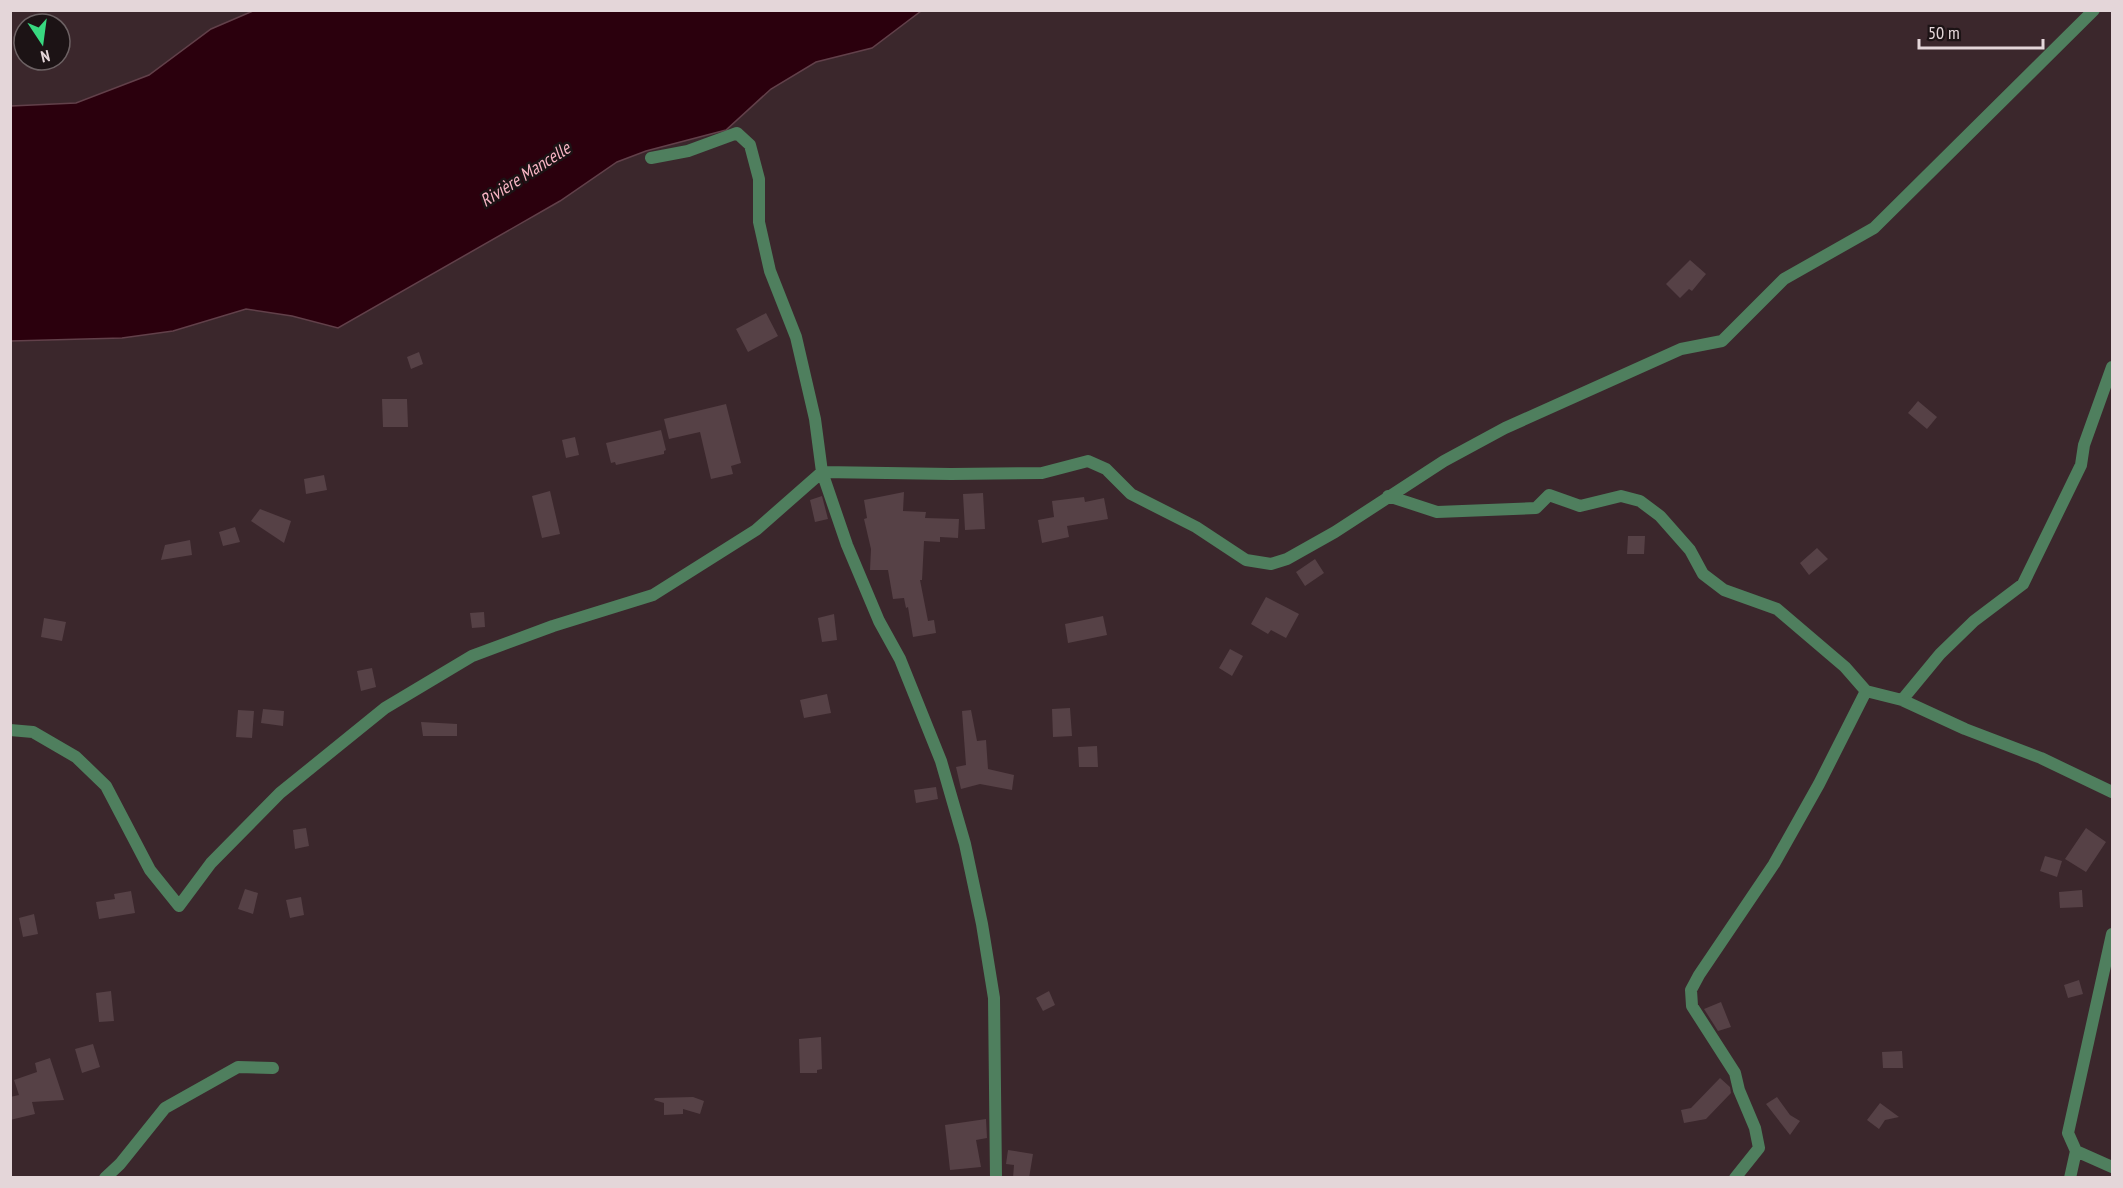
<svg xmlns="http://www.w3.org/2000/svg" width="2123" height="1188" font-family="'PT Sans Narrow',sans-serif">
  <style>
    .water { fill: #2b000d; stroke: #62404a; stroke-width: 1.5 }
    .building { fill: #564146 }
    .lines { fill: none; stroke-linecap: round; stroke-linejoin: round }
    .street { stroke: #4f7f5e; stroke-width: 12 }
    .labels { text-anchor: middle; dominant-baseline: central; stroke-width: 5; stroke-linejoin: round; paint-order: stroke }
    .water-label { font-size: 18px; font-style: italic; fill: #f6b4c3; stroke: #1c1315 }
  </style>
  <rect width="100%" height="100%" fill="#3b272c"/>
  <path class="water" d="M 253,11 L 253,10 L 921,11 L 872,48 L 816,62 L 771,89 L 726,130 L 646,151 L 617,162 L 560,201 L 338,328 L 292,316 L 246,309 L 173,331 L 122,338 L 11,341 L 11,106 L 76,103 L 149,75 L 211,29 Z"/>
  <path class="building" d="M 1690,260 L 1706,274 L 1692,291 L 1689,289 L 1680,298 L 1666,284 Z
    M 766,313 L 778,336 L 748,352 L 736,329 Z
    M 419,352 L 423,364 L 411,369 L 407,357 Z
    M 382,399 L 407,399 L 408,427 L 383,427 Z
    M 1918,401 L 1937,417 L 1927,429 L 1908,413 Z
    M 726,404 L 741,463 L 731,466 L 733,474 L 711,479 L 700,432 L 669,439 L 664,419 Z
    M 661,430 L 666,450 L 664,451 L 664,454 L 616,465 L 615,462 L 611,463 L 606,443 Z
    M 575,437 L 579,455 L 566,458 L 562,440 Z
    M 324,475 L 327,490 L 306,494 L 304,479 Z
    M 550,491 L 560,534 L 542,538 L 532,496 Z
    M 904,492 L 903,511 L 926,512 L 925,518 L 959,519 L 958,538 L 940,537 L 940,542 L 924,541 L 922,580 L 920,580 L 928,621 L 934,620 L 936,633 L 913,637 L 908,607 L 906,608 L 904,598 L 893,599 L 888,570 L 870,570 L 871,549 L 864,519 L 867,518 L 864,500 Z
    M 983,493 L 985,529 L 965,530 L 963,494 Z
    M 822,496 L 828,519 L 815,522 L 810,500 Z
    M 1084,497 L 1085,502 L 1104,498 L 1108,519 L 1067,526 L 1069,537 L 1042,543 L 1038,520 L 1054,517 L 1052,501 Z
    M 260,509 L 291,521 L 284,543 L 251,521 Z
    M 235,527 L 240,542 L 223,546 L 219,532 Z
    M 1628,536 L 1645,536 L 1644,554 L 1627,554 Z
    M 190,540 L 192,555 L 161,560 L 165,545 Z
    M 1817,548 L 1828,559 L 1809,575 L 1800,563 Z
    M 1315,559 L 1324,573 L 1305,586 L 1296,572 Z
    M 1266,597 L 1299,614 L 1286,638 L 1271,630 L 1268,634 L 1251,624 Z
    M 484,612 L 485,627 L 472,628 L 470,613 Z
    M 834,614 L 837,640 L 822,642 L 818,618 Z
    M 1103,616 L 1107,635 L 1068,643 L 1065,624 Z
    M 44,618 L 66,622 L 62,641 L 41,637 Z
    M 1230,649 L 1243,656 L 1232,676 L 1219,668 Z
    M 372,668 L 376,687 L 361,691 L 357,671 Z
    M 827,694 L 831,713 L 804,718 L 800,700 Z
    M 1070,708 L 1072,736 L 1053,737 L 1052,709 Z
    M 263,709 L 284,711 L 283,726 L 261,723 Z
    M 238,710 L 254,711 L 252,738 L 236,737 Z
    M 971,710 L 977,741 L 986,740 L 988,769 L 1014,775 L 1012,790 L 980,784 L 961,789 L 956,767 L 966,765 L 962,711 Z
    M 421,722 L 457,724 L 457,736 L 423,736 Z
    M 1097,746 L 1098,767 L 1079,767 L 1078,747 Z
    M 936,787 L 938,799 L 916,803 L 914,790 Z
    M 306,828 L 309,846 L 295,849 L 293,830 Z
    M 2086,828 L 2106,842 L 2086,872 L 2065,859 Z
    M 2045,856 L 2062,861 L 2057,877 L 2040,871 Z
    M 245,889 L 258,893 L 253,914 L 238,909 Z
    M 2082,890 L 2083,907 L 2060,908 L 2059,892 Z
    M 131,891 L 135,913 L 99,919 L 96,902 L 115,899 L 114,894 Z
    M 301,897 L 304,915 L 290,918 L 286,900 Z
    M 34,914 L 38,934 L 23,937 L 19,918 Z
    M 2079,980 L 2083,994 L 2068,998 L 2064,985 Z
    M 111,991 L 114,1021 L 99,1022 L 96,993 Z
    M 1049,991 L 1055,1005 L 1043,1011 L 1036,998 Z
    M 1721,1002 L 1731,1027 L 1718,1031 L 1704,1009 Z
    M 821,1037 L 822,1069 L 817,1070 L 817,1073 L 800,1073 L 799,1039 Z
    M 93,1044 L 100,1067 L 82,1073 L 75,1049 Z
    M 1902,1051 L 1903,1068 L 1883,1068 L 1882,1052 Z
    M 50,1058 L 64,1100 L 32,1102 L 35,1114 L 10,1120 L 10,1097 L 19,1095 L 14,1080 L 37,1072 L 35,1063 Z
    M 1720,1078 L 1730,1087 L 1731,1093 L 1706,1119 L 1684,1123 L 1681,1110 L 1691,1108 Z
    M 693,1097 L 704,1101 L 700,1114 L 683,1109 L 683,1114 L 664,1115 L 664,1103 L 654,1100 L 655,1098 Z
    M 1777,1097 L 1790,1115 L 1800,1121 L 1790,1135 L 1766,1104 Z
    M 1880,1103 L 1899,1117 L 1885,1120 L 1879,1129 L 1867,1120 Z
    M 986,1119 L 987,1138 L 976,1140 L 981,1167 L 950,1170 L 945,1125 Z
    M 1008,1150 L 1033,1154 L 1029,1178 L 1013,1178 L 1014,1165 L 1006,1164 Z"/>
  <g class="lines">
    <path class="street" d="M 651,158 L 688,151 L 737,133 L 750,145 L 759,179 L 759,222 L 770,271 L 796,337 L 815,419 L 822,472 L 847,545 L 879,621 L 900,659 L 941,761 L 965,844 L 982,924 L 994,998 L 996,1178
      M 1388,496 L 1437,512 L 1536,508 L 1549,495 L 1580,506 L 1621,496 L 1640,501 L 1660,516 L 1690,550 L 1703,574 L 1724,590 L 1777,609 L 1845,667 L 1866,691 L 1819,784 L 1774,864 L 1699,975 L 1691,990 L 1692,1006 L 1735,1073 L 1739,1090 L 1755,1128 L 1759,1148 L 1735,1178
      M 1866,691 L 1902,700 L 1965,729 L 2041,758 L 2112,792
      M 1902,700 L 1940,654 L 1974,621 L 2023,584 L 2081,465 L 2084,445 L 2112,367
      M 10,730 L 33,732 L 76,757 L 106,786 L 150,870 L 179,906 L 211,863 L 280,793 L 385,708 L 472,656 L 553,626 L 653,595 L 756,530 L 822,472 L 951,474 L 1042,473 L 1088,461 L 1106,469 L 1131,494 L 1196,527 L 1246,560 L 1271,564 L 1287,559 L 1335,532 L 1444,461 L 1505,428 L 1681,349 L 1722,341 L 1784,279 L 1874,228 L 2094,10
      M 2076,1151 L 2112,1167
      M 105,1178 L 120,1164 L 165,1108 L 238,1067 L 273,1068
      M 2070,1178 L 2076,1151 L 2068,1133 L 2112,934"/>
  </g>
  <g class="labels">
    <g class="water-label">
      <text transform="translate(525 174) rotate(-33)">Rivière Mancelle</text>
    </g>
  </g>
  <rect width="2123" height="1188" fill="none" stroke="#e4d6d9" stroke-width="24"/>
  <g transform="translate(42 42) rotate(167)"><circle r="28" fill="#1c1315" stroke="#6c6163" stroke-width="1.5"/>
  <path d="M0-4.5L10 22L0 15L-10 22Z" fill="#38d880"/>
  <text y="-9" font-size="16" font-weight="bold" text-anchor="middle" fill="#e4d6d9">N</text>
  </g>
  <path d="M1919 39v9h124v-9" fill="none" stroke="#e4d6d9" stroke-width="3"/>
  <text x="1928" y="39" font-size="18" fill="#e4d6d9" stroke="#1c1315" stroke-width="4.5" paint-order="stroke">50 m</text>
</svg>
